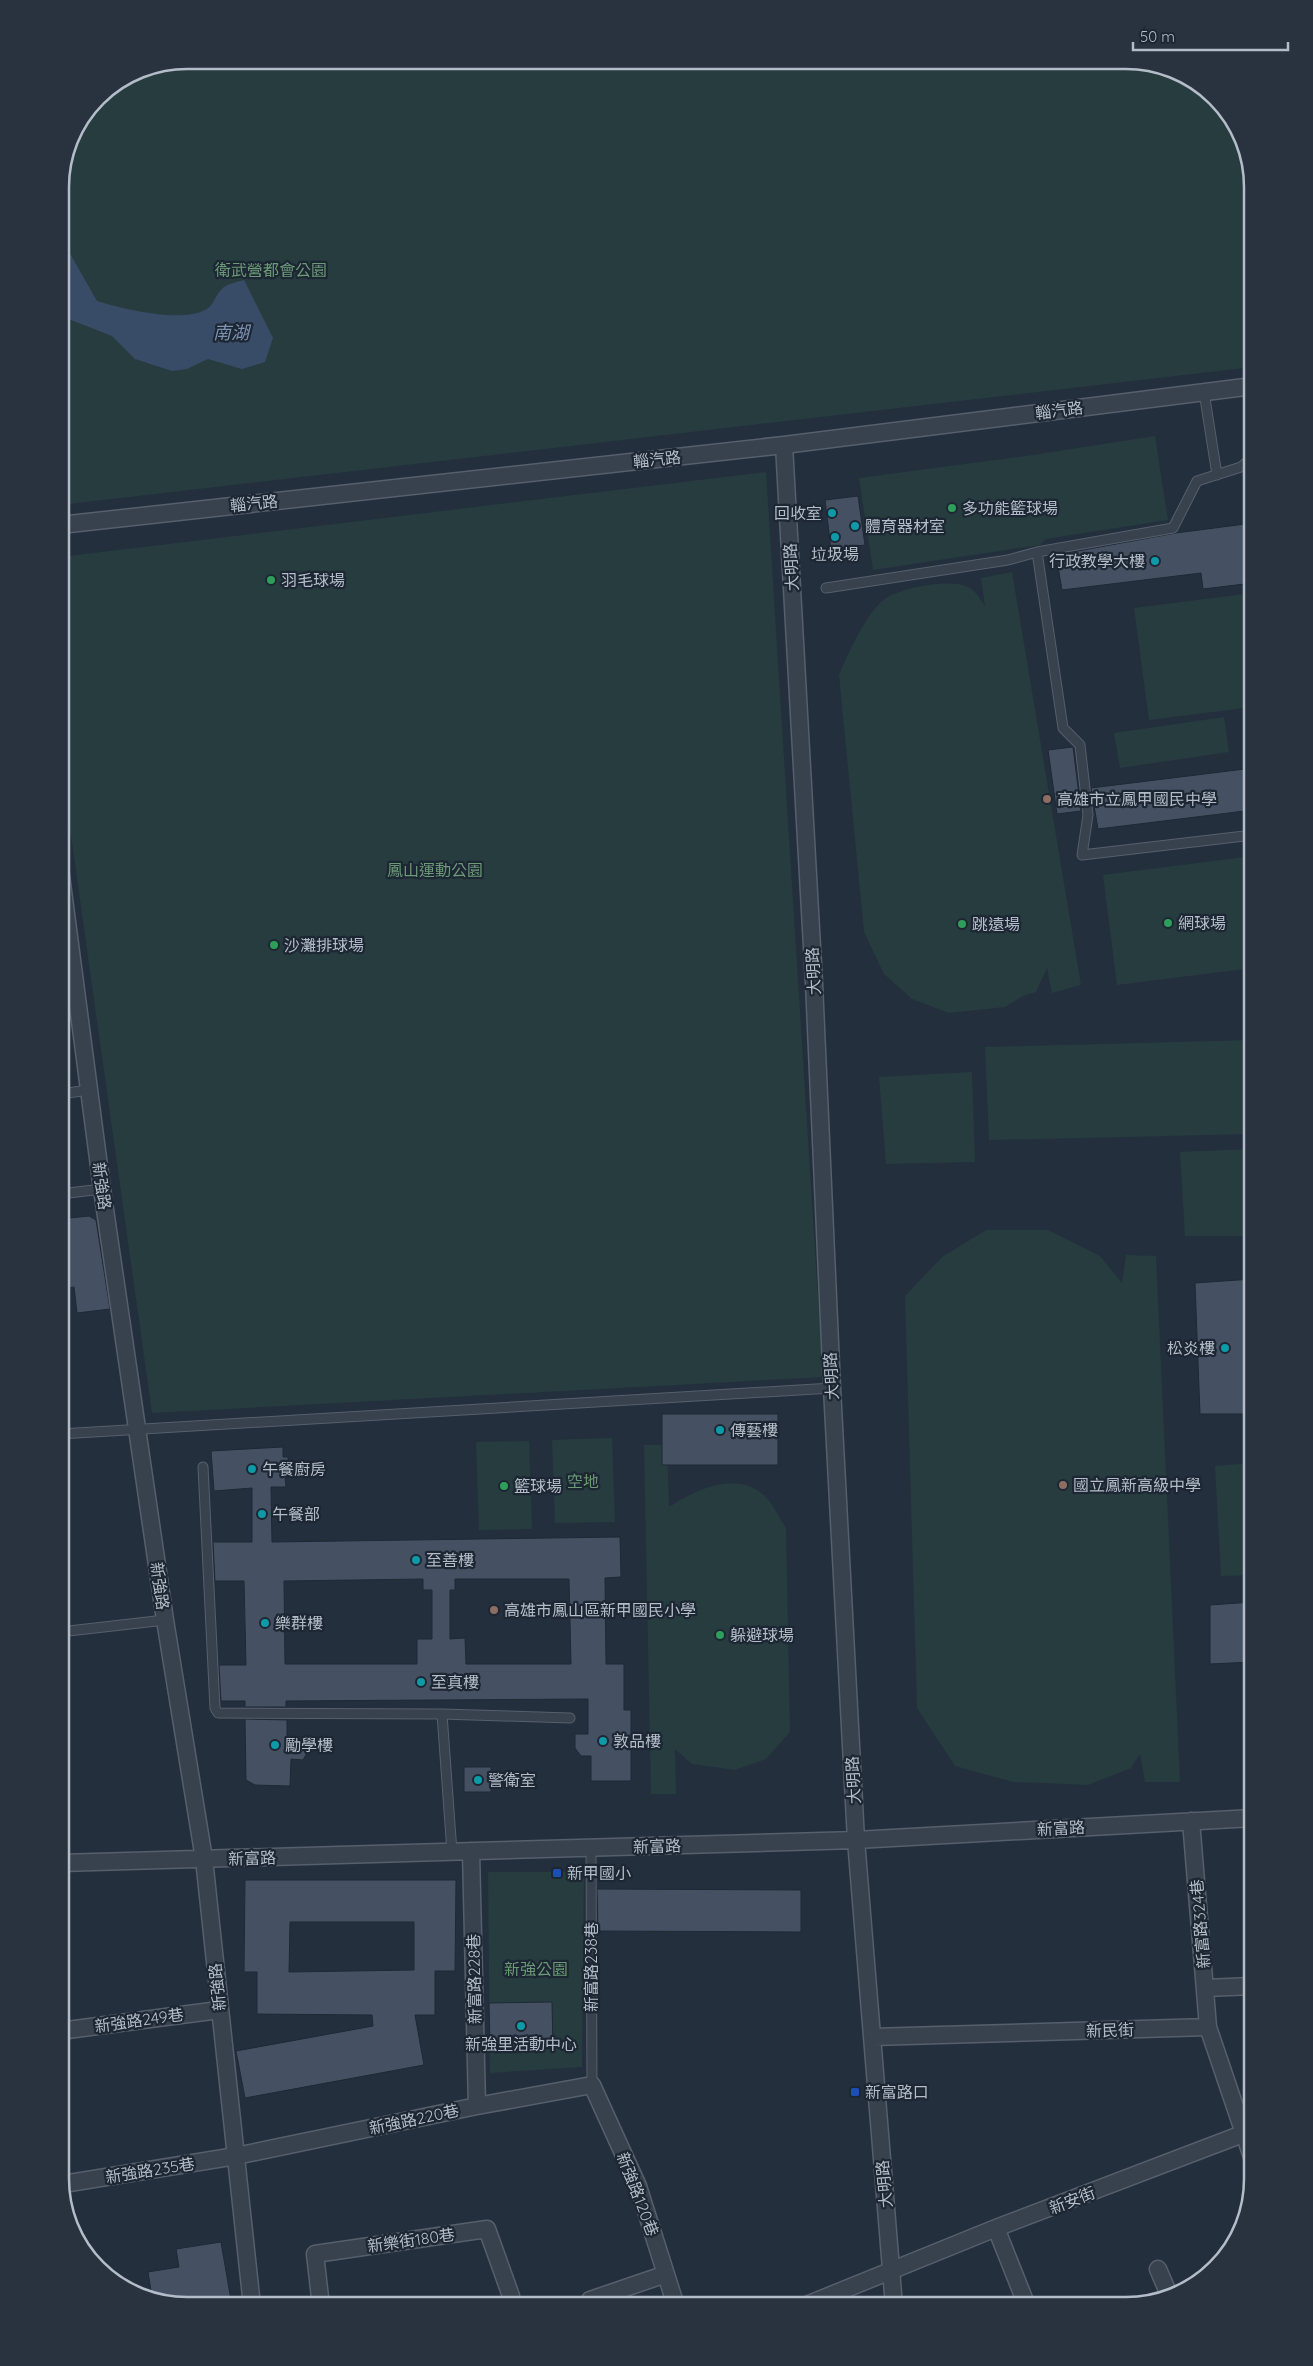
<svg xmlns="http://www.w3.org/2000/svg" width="1313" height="2366" font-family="Quicksand,'Noto Sans TC',sans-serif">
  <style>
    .green { fill: #263c3f }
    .water { fill: #394c67 }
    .building { fill: #455162; stroke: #1f2835; fill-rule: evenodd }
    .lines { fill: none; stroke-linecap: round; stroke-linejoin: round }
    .service-casing { stroke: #565f6c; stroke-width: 11 }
    .minor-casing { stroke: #565f6c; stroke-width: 19 }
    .service { stroke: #38414e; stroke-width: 9 }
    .minor { stroke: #38414e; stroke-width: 16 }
    .leisure-dot { fill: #2e9e5b; stroke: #1d2633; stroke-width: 2 }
    .culture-dot { fill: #0f9aa8; stroke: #1d2633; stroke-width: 2 }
    .education-dot { fill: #8d6e63; stroke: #1d2633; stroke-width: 2 }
    .transit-dot { fill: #1a4fb4; stroke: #1d2633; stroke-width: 2 }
    .labels { text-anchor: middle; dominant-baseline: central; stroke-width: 4.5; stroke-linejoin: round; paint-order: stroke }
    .park-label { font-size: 16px; fill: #6b9a76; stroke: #1d2633 }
    .street-label { font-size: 16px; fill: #b4bcc9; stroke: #1d2633 }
    .poi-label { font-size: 16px; fill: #b4bcc9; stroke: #1d2633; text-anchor: start }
    .water-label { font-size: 18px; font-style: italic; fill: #7c92b1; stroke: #1d2633 }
    .rim { fill: none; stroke: #b4bcc9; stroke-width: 2.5 }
  </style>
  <rect width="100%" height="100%" fill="#242f3e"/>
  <path class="green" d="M 186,60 L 1135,60 L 1203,86 L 1243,138 L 1253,186 L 1253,367 L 60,505 L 60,178 L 70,138 L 97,97 L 138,70 Z
    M 1155,436 L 1168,520 L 1046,539 L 1040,545 L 873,570 L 859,478 L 1033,455 Z
    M 766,472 L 823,1377 L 152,1413 L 60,757 L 60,557 Z
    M 1012,572 L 1081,985 L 1052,993 L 1047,968 L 1036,992 L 1023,996 L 1005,1007 L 949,1013 L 912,999 L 884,974 L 864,932 L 839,675 C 848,654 864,618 881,602 C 896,588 952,577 970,588 C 976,591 981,601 985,606 L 981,578 Z
    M 1253,593 L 1253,707 L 1149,720 L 1134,608 Z
    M 1224,717 L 1229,752 L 1120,768 L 1114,733 Z
    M 1253,856 L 1253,968 L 1117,985 L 1103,875 Z
    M 1253,1040 L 1253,1134 L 989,1140 L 985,1047 Z
    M 972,1072 L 975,1162 L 886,1164 L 879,1077 Z
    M 1253,1149 L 1253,1236 L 1185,1236 L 1180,1152 Z
    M 986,1230 L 1048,1230 L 1100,1256 L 1122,1283 L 1126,1255 L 1156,1256 L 1180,1782 L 1145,1782 L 1140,1754 L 1131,1768 L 1088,1785 L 1013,1782 L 955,1766 L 917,1708 L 905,1296 L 942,1257 Z
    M 612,1438 L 615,1522 L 555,1523 L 552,1440 Z
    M 529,1441 L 532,1529 L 479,1530 L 476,1442 Z
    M 644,1445 L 667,1445 L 669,1507 C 698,1488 743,1467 770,1502 C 776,1510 780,1520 786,1528 L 790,1732 L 766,1759 L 735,1770 L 692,1764 L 675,1749 L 676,1794 L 651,1794 Z
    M 1253,1463 L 1253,1575 L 1221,1576 L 1215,1466 Z
    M 488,1872 L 584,1872 L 582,2067 L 490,2073 Z"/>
  <path class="water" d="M 60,236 L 97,301 C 123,309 180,323 205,310 C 214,306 215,295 222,289 C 226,284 237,282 244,280 L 273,338 L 265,362 L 242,369 L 208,359 L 187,369 L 172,371 L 135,359 L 112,336 L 71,320 L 60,318 Z"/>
  <path class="building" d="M 858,496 L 865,545 L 831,549 L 825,500 Z
    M 1253,523 L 1253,583 L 1203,589 L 1201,573 L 1062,590 L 1056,555 L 1176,533 Z
    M 1073,747 L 1081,811 L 1057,814 L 1048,750 Z
    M 1253,768 L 1253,810 L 1098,829 L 1091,788 Z
    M 89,1216 L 96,1220 L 110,1309 L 77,1313 L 74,1287 L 65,1288 L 60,1256 L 60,1219 Z
    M 1253,1279 L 1253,1414 L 1200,1414 L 1195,1283 Z
    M 662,1414 L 778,1414 L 778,1465 L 662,1465 Z
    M 283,1447 L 283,1457 L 288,1457 L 290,1477 L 285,1478 L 286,1487 L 271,1487 L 272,1542 L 620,1537 L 621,1577 L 605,1578 L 606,1664 L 624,1664 L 624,1710 L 631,1710 L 631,1781 L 591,1781 L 591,1756 L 581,1756 L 575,1748 L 575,1734 L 588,1734 L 588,1699 L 286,1701 L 286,1707 L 245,1707 L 245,1701 L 221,1701 L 219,1665 L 246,1665 L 244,1581 L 215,1581 L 213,1542 L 252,1542 L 252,1488 L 214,1491 L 211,1451 ZM 423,1579 L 423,1590 L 432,1590 L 432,1639 L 417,1639 L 417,1664 L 285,1664 L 284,1581 ZM 455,1579 L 569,1579 L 571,1664 L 466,1664 L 465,1638 L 450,1639 L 450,1590 L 455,1590 Z
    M 1253,1602 L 1253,1662 L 1210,1664 L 1210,1605 Z
    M 245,1719 L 287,1720 L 287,1740 L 302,1739 L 308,1751 L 303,1760 L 291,1759 L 290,1786 L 255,1785 L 246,1780 Z
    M 464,1767 L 491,1767 L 491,1792 L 464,1792 Z
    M 245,1880 L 456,1880 L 455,1971 L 435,1971 L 435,2015 L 415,2015 L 424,2065 L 245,2098 L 236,2051 L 373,2026 L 372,2015 L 257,2014 L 257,1972 L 244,1972 ZM 290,1922 L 414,1922 L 414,1970 L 289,1972 Z
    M 597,1889 L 801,1890 L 801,1932 L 598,1931 Z
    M 552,2002 L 553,2048 L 490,2049 L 489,2003 Z
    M 221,2242 L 232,2306 L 180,2306 L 179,2300 L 166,2302 L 152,2297 L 148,2272 L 179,2267 L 176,2249 Z"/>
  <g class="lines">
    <defs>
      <path id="service" d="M 1204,392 L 1217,475
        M 1037,552 L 1063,728 L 1080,745 L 1088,815 L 1082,855 L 1253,835
        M 826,588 L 1008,560 L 1037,552 L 1173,528 L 1197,481 L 1241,467 L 1253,457
        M 60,982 L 74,980
        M 60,1094 L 89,1090
        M 60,1194 L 102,1189
        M 60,1434 L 832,1388
        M 203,1467 L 215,1708 L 218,1713 L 442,1714 L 570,1718
        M 60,1632 L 165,1620
        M 442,1714 L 452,1852
        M 591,1848 L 592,2085"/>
      <path id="minor" d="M 784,445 L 814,983 L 832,1388 L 856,1840 L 894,2306
        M 60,525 L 784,445 L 1253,386
        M 60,868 L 102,1189 L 165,1620 L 204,1859 L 252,2306
        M 1191,1821 L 1208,2027
        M 471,1851 L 477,2106
        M 60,1863 L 856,1840 L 1253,1818
        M 1205,1988 L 1253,1986
        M 60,2031 L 219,2010
        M 872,2037 L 1208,2027 L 1253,2160
        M 63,2184 L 236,2156 L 477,2106 L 592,2085 L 638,2186 L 676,2306
        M 996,2228 L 1027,2306
        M 1158,2269 L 1170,2297
        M 321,2306 L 315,2254 L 487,2229 L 511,2296 L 509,2306
        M 591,2306 L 590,2300 L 666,2274
        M 804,2306 L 996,2228 L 1253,2130"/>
    </defs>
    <use href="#service" class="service-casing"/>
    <use href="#minor" class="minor-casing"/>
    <use href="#service" class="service"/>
    <use href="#minor" class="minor"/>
  </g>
  <g class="leisure-dot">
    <circle cx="952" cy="508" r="5"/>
    <circle cx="271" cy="580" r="5"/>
    <circle cx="1168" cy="923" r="5"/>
    <circle cx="962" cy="924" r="5"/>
    <circle cx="274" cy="945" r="5"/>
    <circle cx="504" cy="1486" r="5"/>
    <circle cx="720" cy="1635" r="5"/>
  </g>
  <g class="culture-dot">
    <circle cx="832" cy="513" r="5"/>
    <circle cx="855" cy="526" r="5"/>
    <circle cx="835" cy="537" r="5"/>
    <circle cx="1155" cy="561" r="5"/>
    <circle cx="1225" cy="1348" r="5"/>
    <circle cx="720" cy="1430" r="5"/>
    <circle cx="252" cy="1469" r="5"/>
    <circle cx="262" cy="1514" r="5"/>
    <circle cx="416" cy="1560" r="5"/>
    <circle cx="265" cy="1623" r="5"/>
    <circle cx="421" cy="1682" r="5"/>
    <circle cx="603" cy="1741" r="5"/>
    <circle cx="275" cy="1745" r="5"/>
    <circle cx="478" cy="1780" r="5"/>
    <circle cx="521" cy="2026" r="5"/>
  </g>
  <g class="education-dot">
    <circle cx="1047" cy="799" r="5"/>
    <circle cx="1063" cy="1485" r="5"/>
    <circle cx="494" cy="1610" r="5"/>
  </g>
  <g class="transit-dot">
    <rect x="552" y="1868" width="10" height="10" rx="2.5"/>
    <rect x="850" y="2087" width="10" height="10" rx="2.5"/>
  </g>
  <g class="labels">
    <g class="park-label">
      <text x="271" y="270">衛武營都會公園</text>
      <text x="435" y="870">鳳山運動公園</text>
      <text x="583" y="1481">空地</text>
      <text x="536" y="1969">新強公園</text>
    </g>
    <g class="street-label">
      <text transform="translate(1059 410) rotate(-7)">輜汽路</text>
      <text transform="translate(657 459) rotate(-6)">輜汽路</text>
      <text transform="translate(254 503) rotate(-6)">輜汽路</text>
      <text transform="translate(791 567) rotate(-93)">大明路</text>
      <text transform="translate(813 971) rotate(-93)">大明路</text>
      <text transform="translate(102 1186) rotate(82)">新強路</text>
      <text transform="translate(831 1376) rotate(-93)">大明路</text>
      <text transform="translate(160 1586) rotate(82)">新強路</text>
      <text transform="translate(853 1780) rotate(-93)">大明路</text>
      <text transform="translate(1061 1828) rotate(-3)">新富路</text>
      <text transform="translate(657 1846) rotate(-2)">新富路</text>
      <text transform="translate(252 1858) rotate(-2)">新富路</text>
      <text transform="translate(1200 1924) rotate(-95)">新富路324巷</text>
      <text transform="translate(591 1967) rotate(-90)">新富路238巷</text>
      <text transform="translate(474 1979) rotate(-91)">新富路228巷</text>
      <text transform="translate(217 1987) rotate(-96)">新強路</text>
      <text transform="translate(139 2020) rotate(-8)">新強路249巷</text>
      <text transform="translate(1110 2030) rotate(-2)">新民街</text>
      <text transform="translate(414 2119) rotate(-12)">新強路220巷</text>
      <text transform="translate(150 2170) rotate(-9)">新強路235巷</text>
      <text transform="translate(884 2184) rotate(-95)">大明路</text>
      <text transform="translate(638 2194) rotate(69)">新強路120巷</text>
      <text transform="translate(1072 2200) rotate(-21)">新安街</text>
      <text transform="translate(411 2240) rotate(-8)">新樂街180巷</text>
    </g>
    <g class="poi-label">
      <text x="962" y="508">多功能籃球場</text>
      <text x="822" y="513" text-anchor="end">回收室</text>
      <text x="865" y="526">體育器材室</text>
      <text x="835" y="554" text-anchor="middle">垃圾場</text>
      <text x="1145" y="561" text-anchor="end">行政教學大樓</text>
      <text x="281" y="580">羽毛球場</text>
      <text x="1057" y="799">高雄市立鳳甲國民中學</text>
      <text x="1178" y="923">網球場</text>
      <text x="972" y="924">跳遠場</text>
      <text x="284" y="945">沙灘排球場</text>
      <text x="1215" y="1348" text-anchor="end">松炎樓</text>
      <text x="730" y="1430">傳藝樓</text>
      <text x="262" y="1469">午餐廚房</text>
      <text x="1073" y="1485">國立鳳新高級中學</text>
      <text x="514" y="1486">籃球場</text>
      <text x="272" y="1514">午餐部</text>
      <text x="426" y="1560">至善樓</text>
      <text x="504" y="1610">高雄市鳳山區新甲國民小學</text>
      <text x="275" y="1623">樂群樓</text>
      <text x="730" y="1635">躲避球場</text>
      <text x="431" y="1682">至真樓</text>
      <text x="613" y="1741">敦品樓</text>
      <text x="285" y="1745">勵學樓</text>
      <text x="488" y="1780">警衛室</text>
      <text x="567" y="1873">新甲國小</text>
      <text x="521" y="2044" text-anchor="middle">新強里活動中心</text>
      <text x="865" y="2092">新富路口</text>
    </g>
    <g class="water-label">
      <text x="231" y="332">南湖</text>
    </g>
  </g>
  <path d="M0 0H1313V2366H0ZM187 69H1126A118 118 0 0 1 1244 187V2179A118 118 0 0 1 1126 2297H187A118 118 0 0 1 69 2179V187A118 118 0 0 1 187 69Z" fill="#29323f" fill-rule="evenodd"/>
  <path class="rim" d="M187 69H1126A118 118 0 0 1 1244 187V2179A118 118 0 0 1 1126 2297H187A118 118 0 0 1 69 2179V187A118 118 0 0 1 187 69Z"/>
  <path d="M1133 42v8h155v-8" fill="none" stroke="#b4bcc9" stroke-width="2.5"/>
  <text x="1140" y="42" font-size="15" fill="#b4bcc9" stroke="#1d2633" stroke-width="4" paint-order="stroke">50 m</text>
</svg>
